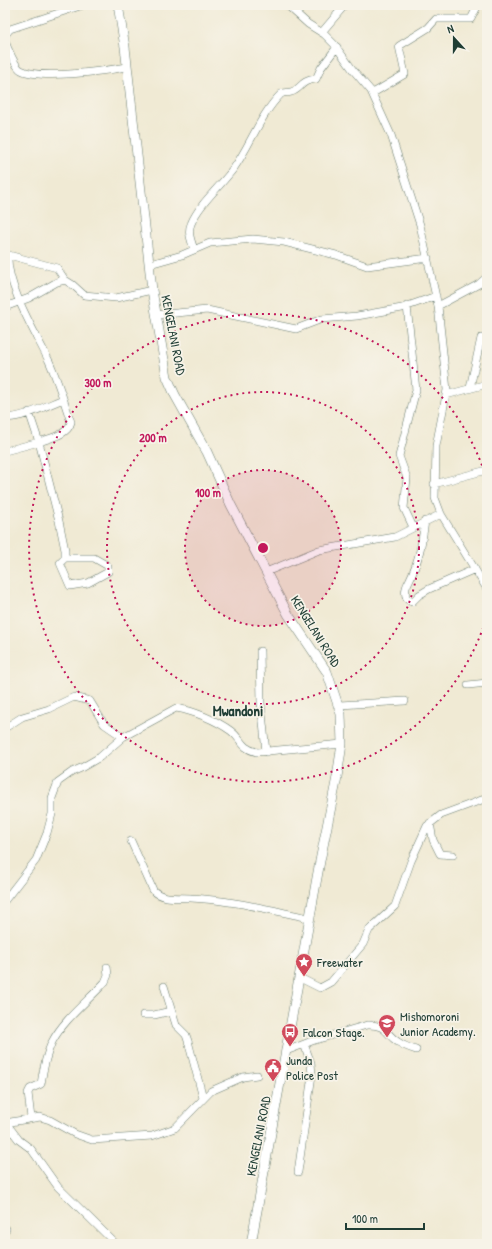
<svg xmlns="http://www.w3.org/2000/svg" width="492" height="1249" font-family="'Patrick Hand',sans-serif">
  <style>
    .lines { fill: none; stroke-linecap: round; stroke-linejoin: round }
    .minor-casing { stroke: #687a6c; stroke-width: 8 }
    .major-casing { stroke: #687a6c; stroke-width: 10 }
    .minor { stroke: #fff; stroke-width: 7 }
    .major { stroke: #fff; stroke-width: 9 }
    .ring { fill: none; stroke: #c2185b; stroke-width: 2; stroke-dasharray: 2 4 }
    .labels { text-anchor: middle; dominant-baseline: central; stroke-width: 3.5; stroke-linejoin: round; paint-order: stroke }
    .street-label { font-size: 13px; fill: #1f3d34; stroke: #f7f3e8 }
    .poi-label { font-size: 13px; fill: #1f3d34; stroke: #f7f3e8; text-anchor: start }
    .quarter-label { font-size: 15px; font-weight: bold; fill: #1f3d34; stroke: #f7f3e8 }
    .centre { fill: #c2185b; stroke: #f7f3e8; stroke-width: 2 }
    .ring-label { font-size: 12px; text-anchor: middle; font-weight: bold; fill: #c2185b; stroke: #f7f3e8; stroke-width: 3.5; stroke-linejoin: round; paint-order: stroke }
  </style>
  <rect width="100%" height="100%" fill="#f7f3e8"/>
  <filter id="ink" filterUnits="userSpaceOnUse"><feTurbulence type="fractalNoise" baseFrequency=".025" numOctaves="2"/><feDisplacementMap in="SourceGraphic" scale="8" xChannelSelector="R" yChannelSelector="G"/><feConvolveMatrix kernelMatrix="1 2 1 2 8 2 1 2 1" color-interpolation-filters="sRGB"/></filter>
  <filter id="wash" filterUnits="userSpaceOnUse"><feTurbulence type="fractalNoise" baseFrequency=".012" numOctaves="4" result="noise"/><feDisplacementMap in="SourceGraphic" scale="16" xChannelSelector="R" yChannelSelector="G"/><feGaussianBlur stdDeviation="0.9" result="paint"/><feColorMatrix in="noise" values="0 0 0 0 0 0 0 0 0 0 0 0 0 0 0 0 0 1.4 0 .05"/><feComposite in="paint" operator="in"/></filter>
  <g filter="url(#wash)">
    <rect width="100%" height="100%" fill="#f0ead4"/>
  </g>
  <g filter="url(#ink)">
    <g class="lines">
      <defs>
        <path id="minor" d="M 287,5 L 308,24 L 324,34 L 334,44 L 353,70 L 371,91 L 391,135 L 420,225 L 438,306 L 447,390 L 436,446 L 435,498 L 441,514 L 487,589
          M 322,32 L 345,5
          M 5,35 L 10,29 L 83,5
          M 5,41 C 7,47 16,68 21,70 C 39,80 105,71 126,67
          M 373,93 L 405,74 L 399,46 L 428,28 L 436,19 L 471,19 L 478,5
          M 194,250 C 192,242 187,233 191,224 C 199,204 221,186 234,168 C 251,144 260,115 281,94 C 285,92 287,93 291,92 C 301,90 300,80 316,79 L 321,68 L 337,47
          M 5,254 L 57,268 L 65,280
          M 8,255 C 6,285 36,334 49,361 C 58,381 64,402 71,422 C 68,435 50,438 39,442 L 29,412
          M 150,264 L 182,255 L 210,243 L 253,239 L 284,242 L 336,255 L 367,266 L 428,258
          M 407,306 L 416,390 L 399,456 L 407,478 L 404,508 L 413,527
          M 438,306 L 479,284 L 487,277
          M 5,307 L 29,298 L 57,282 L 65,280 L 73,285 L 84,295 L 116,298 L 152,290
          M 156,315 L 207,310 L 296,329 L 322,319 L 357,316 L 402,308 L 436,296
          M 470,388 L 481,338
          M 446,395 L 487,384
          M 5,417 C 17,421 50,404 63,399
          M 5,451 L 39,442 L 59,521 L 65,550 L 65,558
          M 434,484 L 487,470
          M 425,521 C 422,543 419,561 409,581 C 406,586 404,593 407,599 L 412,602 L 419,595 L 429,589 L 475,569
          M 65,558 L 94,558 L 108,566 L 108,572 L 88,583 L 70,586 L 60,563 Z
          M 266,572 L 319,550 L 395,537 L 441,514
          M 260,651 L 261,703 L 266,752
          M 468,685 L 487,683
          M 340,705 L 405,701
          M 5,728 L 22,717 L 49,709 L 74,697 L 90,701 L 104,724 L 123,737
          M 430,823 L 433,840 L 440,854 L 453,855
          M 131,841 L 153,890 C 162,900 179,897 191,898 C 232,900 270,910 310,918
          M 5,900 L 36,860 L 47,833 L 52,814 L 52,798 L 58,782 L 72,772 L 81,768 L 100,757 L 123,737 L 176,708 C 194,711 216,720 231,731 C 242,739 240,748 257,752 L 342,744
          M 300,978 L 320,988 L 331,982 L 363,944 L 369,930 L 395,906 L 411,861 L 427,826 L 441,815 L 487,798
          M 164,986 L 176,1025 L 186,1035 L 188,1041 L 203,1098
          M 143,1015 L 154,1015 L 171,1011
          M 286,1051 L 312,1041 L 367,1025 C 387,1024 385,1034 398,1042 C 404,1046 410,1048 416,1050
          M 31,1118 L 28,1093 L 30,1089 L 41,1084 C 43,1070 46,1055 52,1042 C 64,1019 88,1001 105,982 L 108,975 L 107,967
          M 5,1123 L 40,1117 L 50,1120 L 75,1134 L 92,1140 L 152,1136 L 175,1128 L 211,1091 L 243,1077 L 257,1075
          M 6,1123 L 19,1140 L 31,1149 L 58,1187 L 116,1244
          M 298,1172 L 312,1075 L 311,1063 L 304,1044
          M 5,1229 L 6,1229"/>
        <path id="major" d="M 118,5 L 125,47 L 152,290 L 167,377 L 175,395 L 207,452 L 231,505 L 288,614 L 327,672 L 341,714 L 342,744 L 337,777 L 320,861 L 251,1244"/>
      </defs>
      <use href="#minor" class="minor-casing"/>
      <use href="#major" class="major-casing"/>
      <use href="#minor" class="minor"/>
      <use href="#major" class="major"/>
    </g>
  </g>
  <circle cx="263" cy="548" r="78" fill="#c2185b" fill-opacity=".12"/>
  <g class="ring">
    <circle cx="263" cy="548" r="78"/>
    <circle cx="263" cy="548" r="156"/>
    <path d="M487 616A234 234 0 1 1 487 480"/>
  </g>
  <defs>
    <symbol id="sight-pin" viewBox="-11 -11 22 30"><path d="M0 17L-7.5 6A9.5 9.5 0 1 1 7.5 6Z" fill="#d1495b" stroke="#f7f3e8"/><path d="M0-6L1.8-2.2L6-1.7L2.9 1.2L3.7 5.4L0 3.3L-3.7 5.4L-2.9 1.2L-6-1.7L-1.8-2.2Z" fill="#fff"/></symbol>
    <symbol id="school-pin" viewBox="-11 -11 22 30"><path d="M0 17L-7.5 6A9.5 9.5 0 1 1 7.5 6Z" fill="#d1495b" stroke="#f7f3e8"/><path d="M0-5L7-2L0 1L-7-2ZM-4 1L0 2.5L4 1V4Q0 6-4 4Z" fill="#fff"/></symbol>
    <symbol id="bus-pin" viewBox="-11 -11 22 30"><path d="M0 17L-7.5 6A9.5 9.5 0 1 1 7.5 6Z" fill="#d1495b" stroke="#f7f3e8"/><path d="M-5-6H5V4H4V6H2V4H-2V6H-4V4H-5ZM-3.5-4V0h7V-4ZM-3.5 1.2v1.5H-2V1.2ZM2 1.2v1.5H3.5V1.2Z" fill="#fff"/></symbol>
    <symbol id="civic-pin" viewBox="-11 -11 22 30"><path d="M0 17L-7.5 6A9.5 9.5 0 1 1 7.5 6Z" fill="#d1495b" stroke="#f7f3e8"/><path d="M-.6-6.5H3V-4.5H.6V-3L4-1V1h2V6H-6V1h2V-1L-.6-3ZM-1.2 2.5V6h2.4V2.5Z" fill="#fff"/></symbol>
  </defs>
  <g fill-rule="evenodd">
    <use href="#sight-pin" x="294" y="952" width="20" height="27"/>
    <use href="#school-pin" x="377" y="1013" width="20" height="27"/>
    <use href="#bus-pin" x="280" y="1022" width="20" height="27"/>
    <use href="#civic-pin" x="263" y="1057" width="20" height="27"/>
  </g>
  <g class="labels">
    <g class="street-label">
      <text transform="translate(174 335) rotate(79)">KENGELANI ROAD</text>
      <text transform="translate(316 631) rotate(58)">KENGELANI ROAD</text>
      <text transform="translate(258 1136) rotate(-79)">KENGELANI ROAD</text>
    </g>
    <g class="poi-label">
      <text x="317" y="962">Freewater</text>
      <text x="400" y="1016">Mishomoroni<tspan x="400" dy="15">Junior Academy.</tspan></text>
      <text x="303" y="1032">Falcon Stage.</text>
      <text x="286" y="1060">Junda<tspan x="286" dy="15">Police Post</tspan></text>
    </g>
    <g class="quarter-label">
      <text x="238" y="710">Mwandoni</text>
    </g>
  </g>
  <circle cx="263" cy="548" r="6" class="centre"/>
  <g class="ring-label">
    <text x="98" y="387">300 m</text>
    <text x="153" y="442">200 m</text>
    <text x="208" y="497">100 m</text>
  </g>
  <rect width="492" height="1249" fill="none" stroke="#f7f3e8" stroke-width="20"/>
  <g transform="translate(454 38) rotate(339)" stroke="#f7f3e8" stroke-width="3" paint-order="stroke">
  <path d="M0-3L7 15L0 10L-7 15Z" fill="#1f3d34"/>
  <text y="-6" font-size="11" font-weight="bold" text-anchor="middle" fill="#1f3d34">N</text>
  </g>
  <path d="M346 1223v6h78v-6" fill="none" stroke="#1f3d34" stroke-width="2"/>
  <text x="352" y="1223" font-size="12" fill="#1f3d34" stroke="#f7f3e8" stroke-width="3" paint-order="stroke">100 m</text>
</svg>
